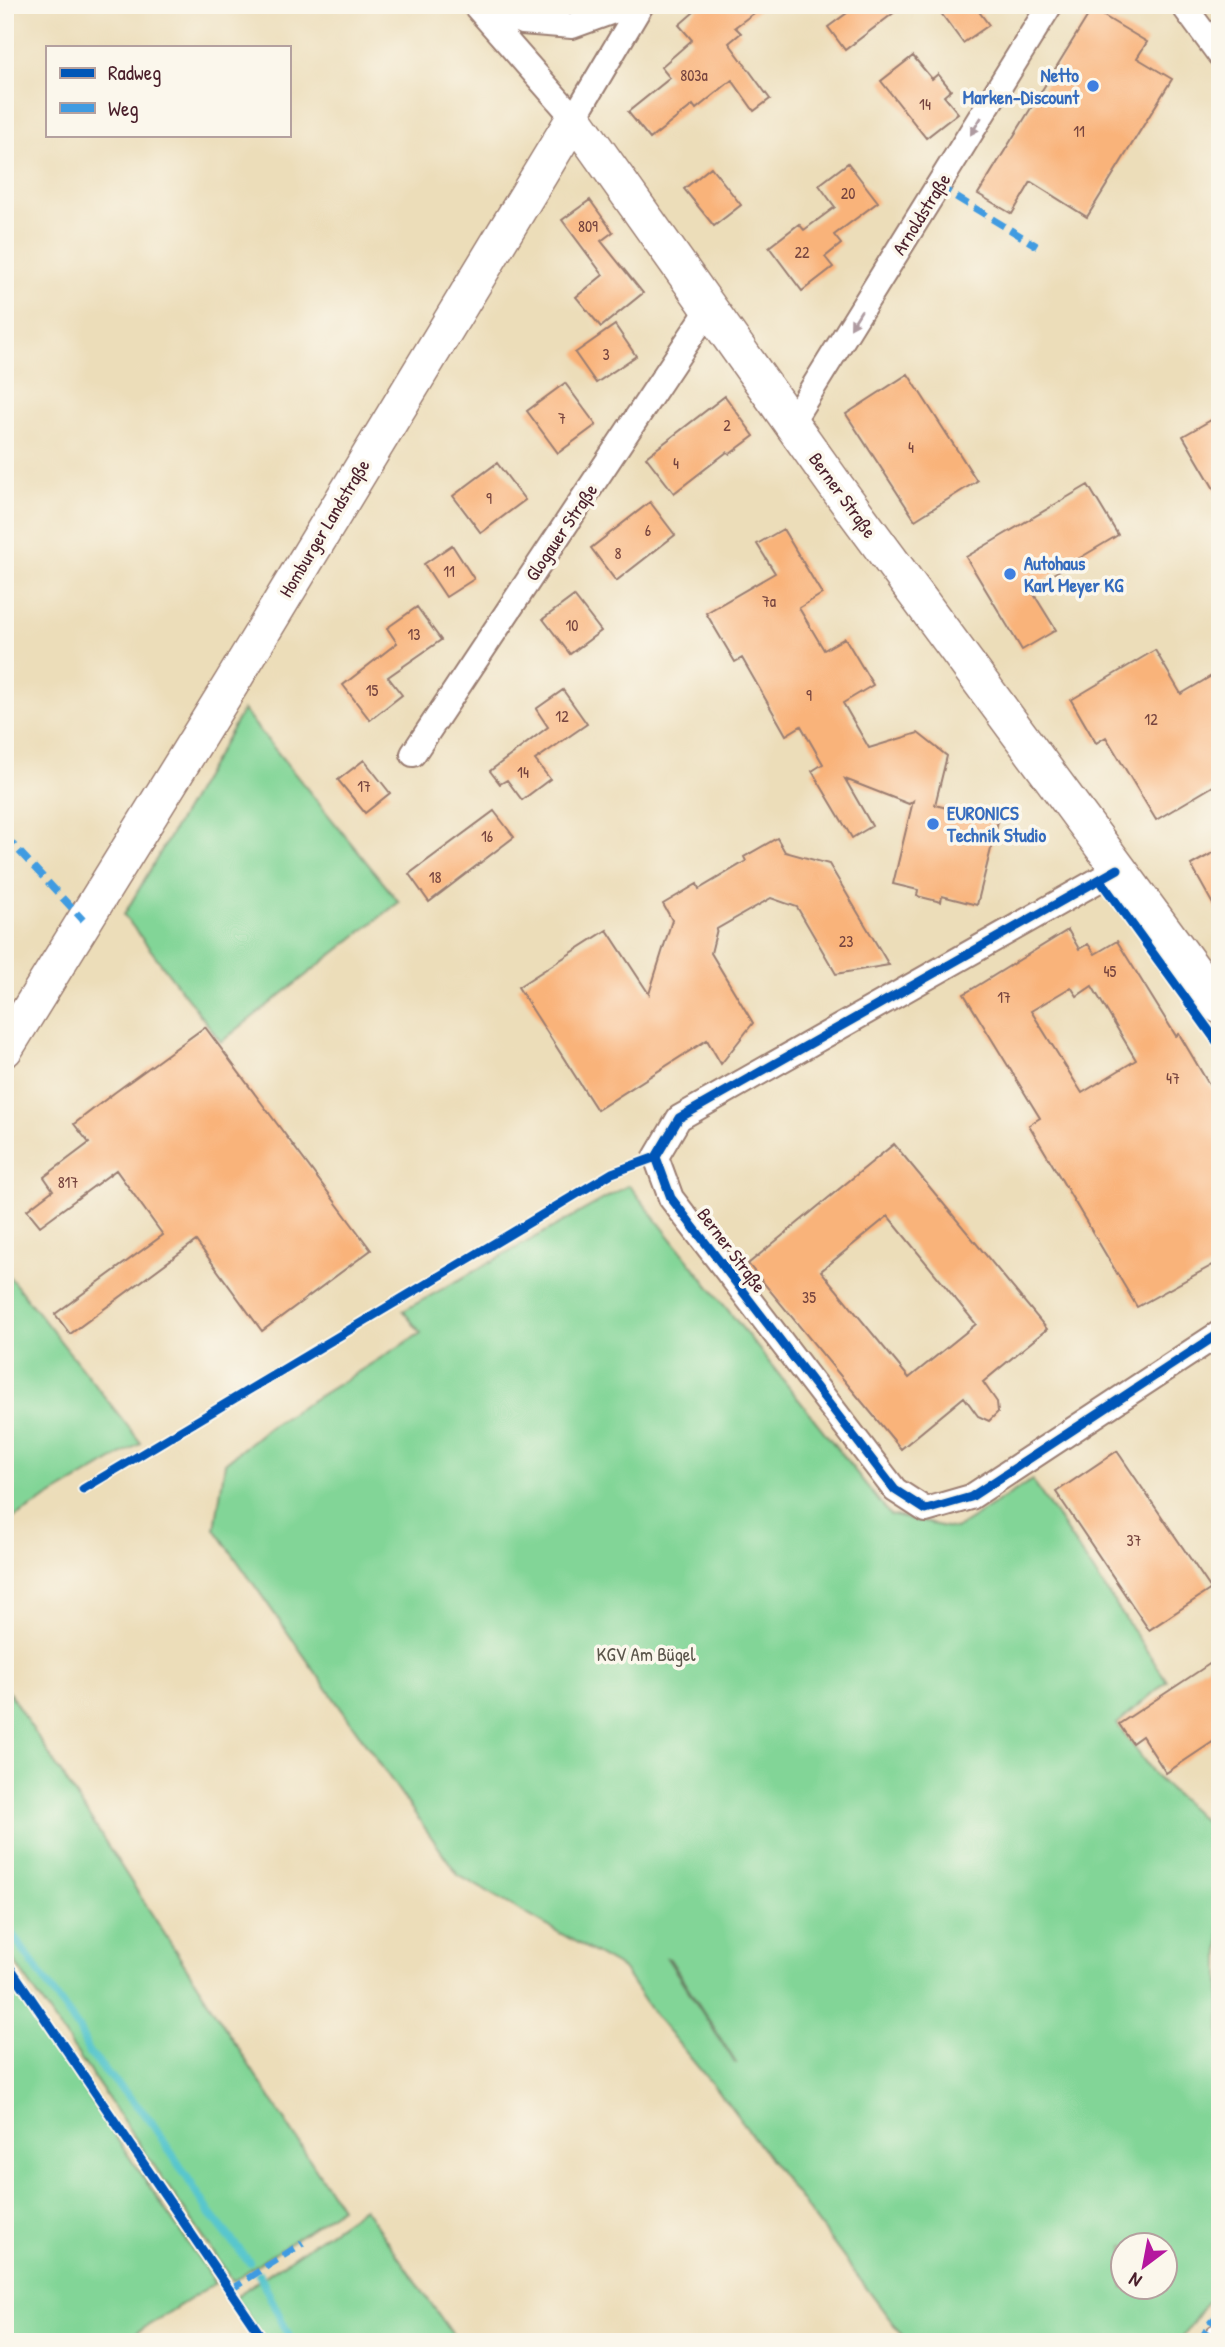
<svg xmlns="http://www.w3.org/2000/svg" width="1225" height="2347" font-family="'Patrick Hand',sans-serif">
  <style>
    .green { fill: #82d597; stroke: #667a61; stroke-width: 2; fill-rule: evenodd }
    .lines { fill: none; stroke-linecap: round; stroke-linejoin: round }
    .stream { stroke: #59c6cd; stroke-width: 8 }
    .building { fill: #f9b37a; fill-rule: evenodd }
    .street-casing { stroke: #9b7e72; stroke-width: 28 }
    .secondary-casing { stroke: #9b7e72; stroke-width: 38 }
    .street { stroke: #fff; stroke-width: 24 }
    .secondary { stroke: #fff; stroke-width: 35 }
    .quiet { stroke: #409be1; stroke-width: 7; stroke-dasharray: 14 7; stroke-linecap: butt }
    .cycleway-casing { stroke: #fbf7ec; stroke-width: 13 }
    .cycleway { stroke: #0057b8; stroke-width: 9 }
    .oneway { fill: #ae9aa0 }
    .shop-dot { fill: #3f7fe0; stroke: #fbf7ec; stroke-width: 2.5 }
    .labels { text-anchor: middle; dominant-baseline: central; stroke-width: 7; stroke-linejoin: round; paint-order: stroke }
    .number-label { font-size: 16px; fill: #76443f }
    .shop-label { font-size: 19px; font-weight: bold; fill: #366cbe; stroke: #fbf7ec; text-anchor: start }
    .street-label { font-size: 19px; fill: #4a1f2b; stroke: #fbf7ec }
    .park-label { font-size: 19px; fill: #5b564b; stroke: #fbf7ec }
  </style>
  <rect width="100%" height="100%" fill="#fbf7ec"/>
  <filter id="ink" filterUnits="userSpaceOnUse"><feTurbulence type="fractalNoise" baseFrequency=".0143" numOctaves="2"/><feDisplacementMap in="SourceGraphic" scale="14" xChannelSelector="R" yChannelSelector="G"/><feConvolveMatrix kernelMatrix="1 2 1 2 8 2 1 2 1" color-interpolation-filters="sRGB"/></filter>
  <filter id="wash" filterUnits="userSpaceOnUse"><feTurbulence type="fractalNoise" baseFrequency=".00686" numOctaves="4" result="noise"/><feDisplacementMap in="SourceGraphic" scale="28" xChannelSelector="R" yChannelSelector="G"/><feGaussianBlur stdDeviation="1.57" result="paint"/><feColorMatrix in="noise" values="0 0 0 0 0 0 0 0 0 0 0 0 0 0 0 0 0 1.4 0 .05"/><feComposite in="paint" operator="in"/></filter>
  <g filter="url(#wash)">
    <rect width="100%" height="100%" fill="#ecddb9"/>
    <path class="green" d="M 243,710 L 399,902 L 221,1042 L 124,915 Z
      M 629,1185 L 890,1515 L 955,1529 L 1032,1480 L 1167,1681 L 1117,1724 L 1157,1778 L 1220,1835 L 1220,2294 L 1206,2303 L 1179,2342 L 907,2342 L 727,2102 L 650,2009 L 623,1969 L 458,1875 L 215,1529 L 225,1463 L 269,1427 L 421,1333 L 403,1311 ZM 667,1958 L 670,1959 L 736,2063 L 735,2063 ZM 1124,2246 L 1166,2246 L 1166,2288 L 1124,2288 Z
      M 5,1271 L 141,1443 L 5,1523 Z
      M 5,1686 L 341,2208 L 233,2281 L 5,1948 Z
      M 5,1974 L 215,2283 L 122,2342 L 5,2342 Z
      M 364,2208 L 458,2342 L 266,2342 L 235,2297 Z"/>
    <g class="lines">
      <path class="stream" d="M 5,1924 L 79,2029 L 89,2053 L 150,2120 L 210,2213 L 249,2262
        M 259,2274 L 292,2342"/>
    </g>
    <g id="blocks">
      <path class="building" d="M 702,5 L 765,5 L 735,27 L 741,33 L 729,43 L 770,99 L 754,111 L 732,80 L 696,109 L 693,105 L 650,139 L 628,112 L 670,78 L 661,67 L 692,40 L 679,25 Z
        M 858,5 L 904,5 L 845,50 L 828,27 Z
        M 935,5 L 974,5 L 989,25 L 963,43 Z
        M 1092,9 L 1147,42 L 1137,58 L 1172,79 L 1087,217 L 1031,182 L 1012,214 L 978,194 Z
        M 913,56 L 932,79 L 938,74 L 951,90 L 944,96 L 958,113 L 926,138 L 881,81 Z
        M 848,163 L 878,202 L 834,235 L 841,244 L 825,257 L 833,267 L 802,291 L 769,247 L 799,224 L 804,230 L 835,207 L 819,185 Z
        M 711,167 L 741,205 L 714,226 L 684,189 Z
        M 590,200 L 613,232 L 601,241 L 643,293 L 601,327 L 576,297 L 603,275 L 562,220 Z
        M 615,325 L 636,356 L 596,383 L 575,353 Z
        M 908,374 L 977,481 L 915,520 L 846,414 Z
        M 565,383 L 596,425 L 558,453 L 527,411 Z
        M 725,396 L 754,436 L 730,454 L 727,452 L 674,493 L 646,457 Z
        M 1220,415 L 1220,499 L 1183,436 Z
        M 497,463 L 525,500 L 481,533 L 453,496 Z
        M 1088,485 L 1118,535 L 1030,588 L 1056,630 L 1022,650 L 966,557 Z
        M 650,502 L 675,535 L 616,581 L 591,548 Z
        M 783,529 L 822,594 L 799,608 L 824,650 L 845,638 L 873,685 L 843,703 L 869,748 L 918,733 L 947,756 L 935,805 L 998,821 L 977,905 L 942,896 L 941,902 L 917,896 L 918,890 L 893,884 L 913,801 L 909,804 L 845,779 L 872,826 L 852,838 L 812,771 L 823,764 L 801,726 L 786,735 L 742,658 L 735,662 L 706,613 L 775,573 L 757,544 Z
        M 452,545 L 474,579 L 446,597 L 424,564 Z
        M 574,596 L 601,631 L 570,654 L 543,619 Z
        M 417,607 L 441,640 L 388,677 L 402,695 L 370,720 L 343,685 L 397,643 L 387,628 Z
        M 1155,650 L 1181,694 L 1220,671 L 1220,782 L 1156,820 L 1106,737 L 1096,743 L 1071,700 Z
        M 563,690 L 587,724 L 535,760 L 550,779 L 522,800 L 507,780 L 500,784 L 490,771 L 548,727 L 536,709 Z
        M 364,760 L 390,793 L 365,813 L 338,780 Z
        M 494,811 L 514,837 L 429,902 L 409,874 Z
        M 777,838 L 785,852 L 829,864 L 889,965 L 836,974 L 797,907 L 771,898 L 717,929 L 711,953 L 753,1023 L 721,1064 L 707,1040 L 597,1110 L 518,987 L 607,930 L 649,994 L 672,920 L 663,904 L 697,884 L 699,889 L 746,861 L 744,857 Z
        M 1220,849 L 1220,917 L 1191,865 Z
        M 1068,930 L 1079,949 L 1088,944 L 1095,954 L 1117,941 L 1176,1036 L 1179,1034 L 1220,1103 L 1220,1261 L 1137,1307 L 1029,1125 L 1040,1118 L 964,994 ZM 1092,986 L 1136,1060 L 1082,1093 L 1031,1011 L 1071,987 L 1077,996 Z
        M 205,1027 L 371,1250 L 262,1331 L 196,1241 L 70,1334 L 55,1314 L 163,1235 L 116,1170 L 40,1226 L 27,1210 L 53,1190 L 44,1177 L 89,1143 L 74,1124 L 114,1093 Z
        M 894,1144 L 1047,1329 L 983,1382 L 997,1402 L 998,1412 L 989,1421 L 978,1416 L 964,1397 L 901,1449 L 748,1264 ZM 888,1216 L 976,1324 L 909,1378 L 821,1271 Z
        M 1117,1451 L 1211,1589 L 1149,1630 L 1056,1492 Z
        M 1220,1657 L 1220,1737 L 1166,1773 L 1142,1736 L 1132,1743 L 1119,1724 Z"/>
    </g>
  </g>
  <g filter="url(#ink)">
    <use href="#blocks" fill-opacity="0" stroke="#9b7e72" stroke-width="2"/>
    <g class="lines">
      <defs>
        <path id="street" d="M 475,5 L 574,118 L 641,5
          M 481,5 L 522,22 L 572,26 L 630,5
          M 1183,5 L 1220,55
          M 791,423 L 1050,5
          M 413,754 L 709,309
          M 1118,869 L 679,1118 L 656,1157 L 671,1198 L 895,1490 L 926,1510 L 971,1497 L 1220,1333"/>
        <path id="secondary" d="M 5,1049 L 231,684 L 574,118 L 835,485 L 1220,1006
          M 1220,2342 L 1220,2341"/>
      </defs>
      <use href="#street" class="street-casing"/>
      <use href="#secondary" class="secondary-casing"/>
      <use href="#street" class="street"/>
      <use href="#secondary" class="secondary"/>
      <path class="quiet" d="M 938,186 L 1037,246
        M 5,836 L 83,920
        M 230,2290 L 303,2243
        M 1200,2342 L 1211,2322 L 1220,2314
        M 1210,2342 L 1220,2335"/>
      <defs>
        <path id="cycleway" d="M 1118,869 L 679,1118 L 656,1157 L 671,1198 L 895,1490 L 926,1510 L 971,1497 L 1220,1333
          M 1100,880 L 1220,1046
          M 83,1489 L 612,1173 L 656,1157
          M 5,1960 L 265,2342"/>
      </defs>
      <use href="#cycleway" class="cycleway-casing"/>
      <use href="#cycleway" class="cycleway"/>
    </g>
    <defs><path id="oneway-solid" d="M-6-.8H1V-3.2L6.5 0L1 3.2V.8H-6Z" transform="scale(1.75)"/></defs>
    <g class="oneway">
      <use href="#oneway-solid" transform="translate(976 126) rotate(122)"/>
      <use href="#oneway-solid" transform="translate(856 319) rotate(122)"/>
    </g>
  </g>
  <g class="shop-dot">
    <circle cx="1093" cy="86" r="7"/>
    <circle cx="1010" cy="574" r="7"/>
    <circle cx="933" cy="824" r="7"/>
  </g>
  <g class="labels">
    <g class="number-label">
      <text x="694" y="75">803a</text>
      <text x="925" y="104">14</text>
      <text x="1079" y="131">11</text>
      <text x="848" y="193">20</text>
      <text x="588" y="226">809</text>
      <text x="802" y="252">22</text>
      <text x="606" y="354">3</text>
      <text x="562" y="418">7</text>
      <text x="727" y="425">2</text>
      <text x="911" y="447">4</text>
      <text x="676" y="463">4</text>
      <text x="489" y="498">9</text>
      <text x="648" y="530">6</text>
      <text x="618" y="553">8</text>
      <text x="449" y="571">11</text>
      <text x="769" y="601">7a</text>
      <text x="572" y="625">10</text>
      <text x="414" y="634">13</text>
      <text x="372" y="690">15</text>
      <text x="809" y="695">9</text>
      <text x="562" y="716">12</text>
      <text x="1151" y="719">12</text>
      <text x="523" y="772">14</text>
      <text x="364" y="786">17</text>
      <text x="487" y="836">16</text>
      <text x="435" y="877">18</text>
      <text x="846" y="941">23</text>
      <text x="1110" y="971">45</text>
      <text x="1004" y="997">17</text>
      <text x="1173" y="1078">47</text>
      <text x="68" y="1182">817</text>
      <text x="809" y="1297">35</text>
      <text x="1134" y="1540">37</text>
    </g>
    <g class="shop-label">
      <text x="1079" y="75" text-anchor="end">Netto<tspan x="1079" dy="22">Marken-Discount</tspan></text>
      <text x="1024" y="563">Autohaus<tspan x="1024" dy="22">Karl Meyer KG</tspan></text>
      <text x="947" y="813">EURONICS<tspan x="947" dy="22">Technik Studio</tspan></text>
    </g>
    <g class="street-label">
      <text transform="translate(921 214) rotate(-58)">Arnoldstraße</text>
      <text transform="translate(843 495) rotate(54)">Berner Straße</text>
      <text transform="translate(324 528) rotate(-59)">Homburger Landstraße</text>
      <text transform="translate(561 532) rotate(-56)">Glogauer Straße</text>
      <text transform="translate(732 1250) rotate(53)">Berner Straße</text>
    </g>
    <g class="park-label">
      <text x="646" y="1654">KGV Am Bügel</text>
    </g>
  </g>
  <rect width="1225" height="2347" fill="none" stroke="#fbf7ec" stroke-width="28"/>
  <rect x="46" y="46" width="245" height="91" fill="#fbf7ec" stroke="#b4a19f" stroke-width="2"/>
  <rect x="60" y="68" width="35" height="10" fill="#0057b8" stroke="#b4a19f" stroke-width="2"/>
  <text x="108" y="80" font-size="21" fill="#4a1f2b">Radweg</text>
  <rect x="60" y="103" width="35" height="10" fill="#409be1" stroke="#b4a19f" stroke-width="2"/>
  <text x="108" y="116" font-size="21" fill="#4a1f2b">Weg</text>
  <g transform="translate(1144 2266) rotate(212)"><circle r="33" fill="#fbf7ec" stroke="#b4a19f" stroke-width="2"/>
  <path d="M0-5L12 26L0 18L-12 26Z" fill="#b5179e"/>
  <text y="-10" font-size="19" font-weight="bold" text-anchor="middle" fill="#4a1f2b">N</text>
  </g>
</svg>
